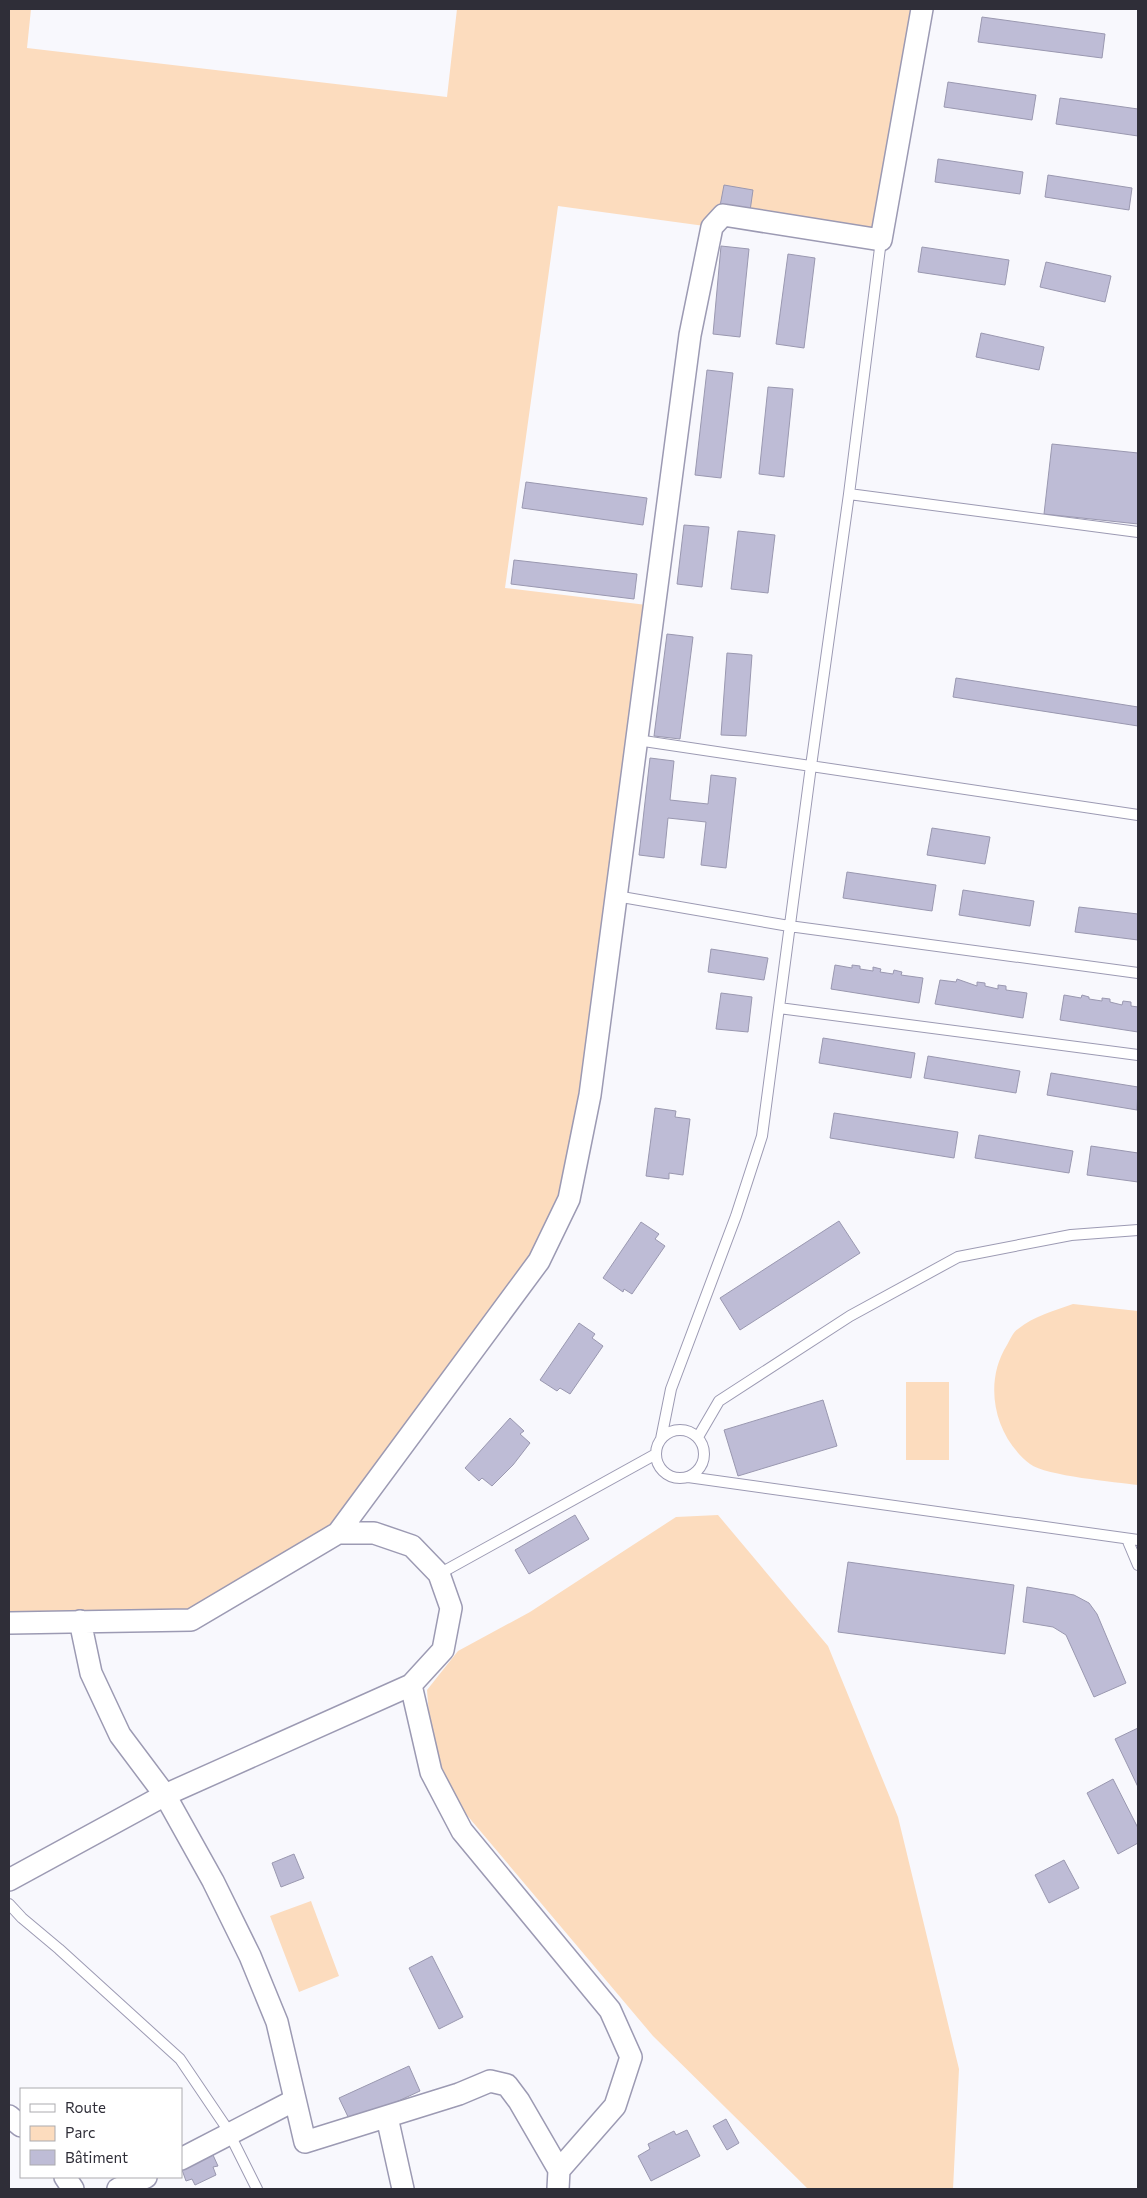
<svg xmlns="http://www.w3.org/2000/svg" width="1147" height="2198" font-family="Commissioner,sans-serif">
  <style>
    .green { fill: #fcdcbe }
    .building { fill: #bebcd6; stroke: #9a98b0 }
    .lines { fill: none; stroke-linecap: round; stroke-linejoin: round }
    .lane-casing { stroke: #9c9ab3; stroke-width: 12 }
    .street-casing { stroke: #9c9ab3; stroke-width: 24 }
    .lane { stroke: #fff; stroke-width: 10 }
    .street { stroke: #fff; stroke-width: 21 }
  </style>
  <rect width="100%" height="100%" fill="#f8f8fd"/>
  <path class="green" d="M 9,9 L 31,9 L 27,48 L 447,97 L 457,9 L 922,9 L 881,240 L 723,215 L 712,227 L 558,206 L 505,588 L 655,606 L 569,1199 L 338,1533 L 191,1620 L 9,1623 Z
    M 1073,1304 L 1138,1311 L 1138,1485 C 1116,1482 1046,1476 1030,1464 C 994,1436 983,1383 1007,1345 C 1010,1340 1013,1332 1018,1329 C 1034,1316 1054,1311 1073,1304 Z
    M 906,1382 L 949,1382 L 949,1460 L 906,1460 Z
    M 718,1515 L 828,1646 L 898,1817 L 959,2069 L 953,2189 L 808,2189 L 653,2036 L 455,1801 L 431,1742 L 427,1690 L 458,1651 L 530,1612 L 676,1517 Z
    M 311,1901 L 339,1976 L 299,1992 L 270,1916 Z"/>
  <path class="building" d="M 982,17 L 1105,34 L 1102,58 L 978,42 Z
    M 948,82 L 1036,95 L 1032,120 L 944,107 Z
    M 1060,98 L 1138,109 L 1138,136 L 1056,124 Z
    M 938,159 L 1023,172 L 1020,194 L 935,182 Z
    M 1048,175 L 1132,188 L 1129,210 L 1045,197 Z
    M 724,185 L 753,190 L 750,211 L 720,206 Z
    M 721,246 L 749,249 L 740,337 L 713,334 Z
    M 922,247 L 1009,260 L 1005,285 L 918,272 Z
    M 788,254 L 815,258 L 804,348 L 776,344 Z
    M 1046,262 L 1111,276 L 1105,302 L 1040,287 Z
    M 981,333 L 1044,347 L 1039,370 L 976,357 Z
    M 707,370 L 733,373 L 721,478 L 695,475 Z
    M 768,387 L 793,389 L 784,477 L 759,474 Z
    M 1052,444 L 1138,453 L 1138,524 L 1044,514 Z
    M 526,482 L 647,498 L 643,525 L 522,508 Z
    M 684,525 L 709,527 L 702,587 L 677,584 Z
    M 738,531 L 775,535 L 768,593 L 731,589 Z
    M 514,560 L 637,574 L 634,599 L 511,584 Z
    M 667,634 L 693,637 L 680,739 L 654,736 Z
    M 727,653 L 752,655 L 746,736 L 721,735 Z
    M 956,678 L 1138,707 L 1138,726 L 953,697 Z
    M 650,758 L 674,761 L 670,800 L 708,804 L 711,775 L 736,778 L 726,868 L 701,865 L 706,822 L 668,818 L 664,858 L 639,855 Z
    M 932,828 L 990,837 L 985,864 L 927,855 Z
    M 847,872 L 936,885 L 932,911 L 843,898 Z
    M 963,890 L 1034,901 L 1030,926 L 959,915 Z
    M 1079,907 L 1138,914 L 1138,940 L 1075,932 Z
    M 711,949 L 768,958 L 764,980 L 708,972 Z
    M 835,965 L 852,968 L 852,965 L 860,966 L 860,969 L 873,971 L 873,967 L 881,969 L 880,972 L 893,974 L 894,970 L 902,972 L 901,975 L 923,978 L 919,1003 L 831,989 Z
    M 957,979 L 977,986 L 977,982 L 985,983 L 985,986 L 998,989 L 998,985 L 1006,986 L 1006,990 L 1027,993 L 1023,1018 L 935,1004 L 940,980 L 956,982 Z
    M 721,993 L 752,997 L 748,1032 L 716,1029 Z
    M 1064,995 L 1081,998 L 1082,995 L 1089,997 L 1089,999 L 1102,1001 L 1102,998 L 1110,999 L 1110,1002 L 1122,1005 L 1123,1001 L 1131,1002 L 1131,1006 L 1138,1007 L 1138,1032 L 1060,1020 Z
    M 823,1038 L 915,1053 L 911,1078 L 819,1063 Z
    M 928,1056 L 1020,1071 L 1016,1093 L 924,1078 Z
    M 1051,1073 L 1138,1087 L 1137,1110 L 1047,1095 Z
    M 655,1108 L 676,1111 L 675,1117 L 690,1119 L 683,1175 L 669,1173 L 669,1179 L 646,1176 Z
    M 834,1113 L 958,1132 L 954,1158 L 830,1138 Z
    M 979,1135 L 1073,1151 L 1069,1173 L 975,1158 Z
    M 1091,1146 L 1138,1153 L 1138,1182 L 1087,1175 Z
    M 839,1221 L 860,1253 L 740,1330 L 720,1298 Z
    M 641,1222 L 659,1234 L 655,1239 L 665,1246 L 632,1294 L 624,1289 L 623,1292 L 603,1278 Z
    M 579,1323 L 595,1334 L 592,1338 L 603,1346 L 570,1394 L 560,1388 L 557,1391 L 540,1380 Z
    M 823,1400 L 837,1446 L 738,1476 L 724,1430 Z
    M 510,1418 L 524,1431 L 520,1434 L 530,1443 L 513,1465 L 492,1486 L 482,1478 L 479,1481 L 465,1468 Z
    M 575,1515 L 589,1539 L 529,1574 L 515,1550 Z
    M 848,1562 L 1014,1585 L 1005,1654 L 838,1632 Z
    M 1027,1587 L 1074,1595 L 1089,1603 L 1097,1614 L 1126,1683 L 1094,1697 L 1066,1635 L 1053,1627 L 1023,1622 Z
    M 1138,1728 L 1138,1787 L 1115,1739 Z
    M 1113,1779 L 1138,1828 L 1138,1843 L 1118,1854 L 1087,1793 Z
    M 294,1854 L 304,1878 L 281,1887 L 272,1863 Z
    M 1064,1860 L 1079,1888 L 1049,1903 L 1035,1875 Z
    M 432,1956 L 463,2017 L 439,2029 L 409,1968 Z
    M 409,2066 L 420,2091 L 351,2123 L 339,2098 Z
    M 726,2119 L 739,2143 L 727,2150 L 713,2126 Z
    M 687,2130 L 700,2156 L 651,2181 L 638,2156 L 650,2149 L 648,2144 L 674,2131 L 676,2135 Z
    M 213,2155 L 218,2166 L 213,2167 L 216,2175 L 195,2185 L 192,2179 L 186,2181 L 181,2167 Z"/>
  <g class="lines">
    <defs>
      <path id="lane" d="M 849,494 L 1138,532
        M 637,740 L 1138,815
        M 616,896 L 789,926 L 1138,973
        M 779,1008 L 1138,1055
        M656 1454a24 24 0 1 1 48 0a24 24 0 1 1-48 0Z
        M 698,1437 L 719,1401 L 850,1316 L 958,1257 L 1071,1235 L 1138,1230
        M 661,1439 L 671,1389 L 736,1216 L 762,1136 L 811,766 L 849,494 L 881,240
        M 688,1477 L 1138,1540
        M 1127,1539 L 1138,1565
        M 439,1574 L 656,1454
        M 9,1904 L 22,1918 L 59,1949 L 180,2059 L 226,2127 L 257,2189"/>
      <path id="street" d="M 338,1533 L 374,1533 L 412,1546 L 439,1574 L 451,1608 L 443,1650 L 411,1685 L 431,1772 L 462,1831 L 610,2010 L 631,2057 L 615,2106 L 559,2170 L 558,2189
        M 80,1621 L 91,1673 L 120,1735 L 165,1795 L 213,1881 L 250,1956 L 277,2022 L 305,2142 L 459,2094 L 490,2081 L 507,2085 L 519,2101 L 559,2170
        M 9,1623 L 191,1620 L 338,1533 L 539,1261 L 569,1199 L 590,1095 L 690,335 L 712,227 L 723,215 L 881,240 L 922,9
        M 9,1880 L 165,1795 L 411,1685
        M 9,2116 L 21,2126
        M 387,2117 L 403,2189
        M 181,2159 L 295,2100
        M 65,2177 L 73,2189
        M 118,2189 L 146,2177"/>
    </defs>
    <use href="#lane" class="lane-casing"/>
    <use href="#street" class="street-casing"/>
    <use href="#lane" class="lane"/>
    <use href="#street" class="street"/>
  </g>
  <rect width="1147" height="2198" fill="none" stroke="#2f2e38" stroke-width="20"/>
  <rect x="20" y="2088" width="162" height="90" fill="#ffffff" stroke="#acabaf"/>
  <rect x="30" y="2104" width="25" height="8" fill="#ffffff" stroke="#acabaf"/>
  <text x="65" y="2113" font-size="15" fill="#2f2e38">Route</text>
  <rect x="30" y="2126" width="25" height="15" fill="#fcdcbe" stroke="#acabaf"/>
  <text x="65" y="2138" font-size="15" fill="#2f2e38">Parc</text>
  <rect x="30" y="2150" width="25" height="15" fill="#bebcd6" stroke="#acabaf"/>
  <text x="65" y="2163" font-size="15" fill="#2f2e38">Bâtiment</text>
</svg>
